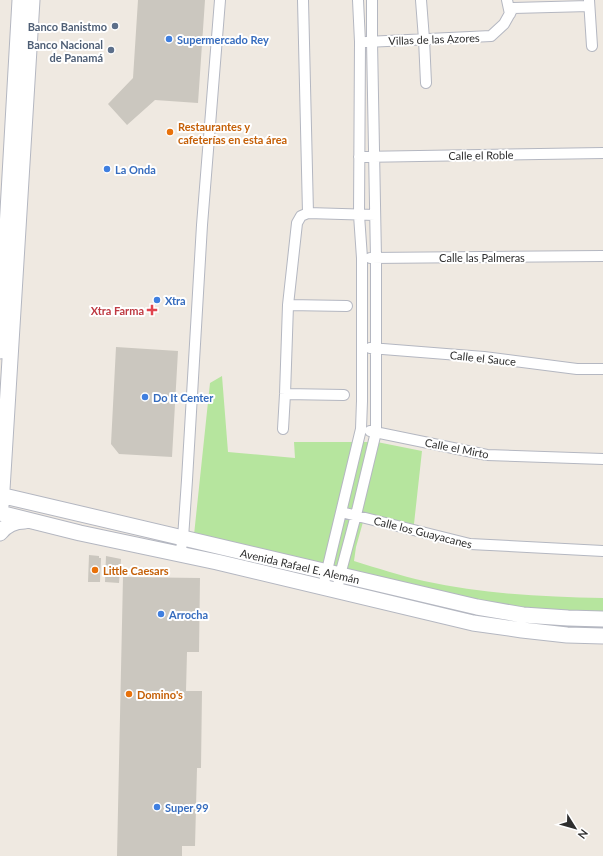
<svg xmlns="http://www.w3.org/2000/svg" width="603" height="856" font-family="Lato,sans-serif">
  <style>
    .green { fill: #b6e59e }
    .building { fill: #cbc7bf }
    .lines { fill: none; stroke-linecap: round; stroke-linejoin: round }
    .street-casing { stroke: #b4b7c1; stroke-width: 12 }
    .secondary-casing { stroke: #b4b7c1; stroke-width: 17 }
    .street { stroke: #fff; stroke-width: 10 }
    .secondary { stroke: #fff; stroke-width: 15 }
    .service-dot { fill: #5c6f8a; stroke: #fff; stroke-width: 1.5 }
    .shop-dot { fill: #3f7fe0; stroke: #fff; stroke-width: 1.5 }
    .food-dot { fill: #e8710a; stroke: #fff; stroke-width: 1.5 }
    .health-dot { fill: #e0444e; stroke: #fff; stroke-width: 1.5 }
    .labels { text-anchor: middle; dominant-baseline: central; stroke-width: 4; stroke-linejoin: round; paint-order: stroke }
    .service-label { font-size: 11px; font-weight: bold; fill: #4e5e75; stroke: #fff; text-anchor: end }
    .shop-label { font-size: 11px; font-weight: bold; fill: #366cbe; stroke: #fff; text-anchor: start }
    .street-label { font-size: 11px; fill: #2e2e2e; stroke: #fff }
    .food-label { font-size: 11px; font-weight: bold; fill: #c56008; stroke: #fff; text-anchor: start }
    .health-label { font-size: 11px; font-weight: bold; fill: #be3a42; stroke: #fff; text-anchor: end }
  </style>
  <rect width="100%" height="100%" fill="#efe9e1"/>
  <path class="green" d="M 222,376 L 228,452 L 295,458 L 294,442 L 377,442 L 422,451 L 413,533 L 363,522 L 356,547 L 354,561 C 377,568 401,576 424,581 C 483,594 543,597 603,598 L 603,613 L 518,610 L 194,535 L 210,383 Z"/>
  <path class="building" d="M 138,0 L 205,0 L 198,103 L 155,100 L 127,125 L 108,104 L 133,78 Z
    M 116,347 L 178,351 L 172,457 L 119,454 L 111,444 Z
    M 89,555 L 99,556 L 99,558 L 101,558 L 100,582 L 88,582 Z
    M 106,556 L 121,559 L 119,583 L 105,582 Z
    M 123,577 L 200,578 L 199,652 L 187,652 L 186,691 L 202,691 L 201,768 L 197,768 L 195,846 L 182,846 L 182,856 L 117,856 Z"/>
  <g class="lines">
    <defs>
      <path id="street" d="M 303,0 L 308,213
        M 421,0 L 424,39 L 426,83
        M 507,0 L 510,14
        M 589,0 L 592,46
        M 366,42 L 491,36 L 504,24 L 513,8 L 589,6
        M 359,157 L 603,153
        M 370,258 L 603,256
        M 288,305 L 347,306
        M 370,348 L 484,357 L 577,369 L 603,369
        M 285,394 L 344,395
        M 283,429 L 285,394 L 288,305 L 297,223 L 301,216 L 308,213 L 375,215
        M 370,431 L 487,455 L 603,459
        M 341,512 L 470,544 L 603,551
        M 180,554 L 183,538 L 187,480 L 202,225 L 220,0
        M 323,587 L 361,429 L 362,401 L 362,258 L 359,215 L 360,42 L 358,0
        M 337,591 L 340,575 L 356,515 L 376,432 L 376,258 L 372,41 L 372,0"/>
      <path id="secondary" d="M 0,351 L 20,0
        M 0,495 L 477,607 L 523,615 L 568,618 L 603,619
        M 1,506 L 32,0
        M 0,513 L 80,533 L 217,562 L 473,623 L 522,630 L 567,635 L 603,636
        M 0,533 C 6,525 14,521 25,521"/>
    </defs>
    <use href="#street" class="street-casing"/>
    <use href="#secondary" class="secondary-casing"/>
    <use href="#street" class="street"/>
    <use href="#secondary" class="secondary"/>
  </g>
  <g class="service-dot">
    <circle cx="115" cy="26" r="4"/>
    <circle cx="111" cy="50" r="4"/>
  </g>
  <g class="shop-dot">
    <circle cx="169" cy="39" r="4"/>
    <circle cx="107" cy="169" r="4"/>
    <circle cx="157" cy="300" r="4"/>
    <circle cx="145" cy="397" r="4"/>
    <circle cx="161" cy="614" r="4"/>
    <circle cx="157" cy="807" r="4"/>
  </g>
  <g class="food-dot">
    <circle cx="170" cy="132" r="4"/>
    <circle cx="95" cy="570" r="4"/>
    <circle cx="129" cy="694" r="4"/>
  </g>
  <path class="health-dot" d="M150 304h4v4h4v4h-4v4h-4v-4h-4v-4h4z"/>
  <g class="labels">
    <g class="service-label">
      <text x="107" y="26">Banco Banistmo</text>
      <text x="103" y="44">Banco Nacional<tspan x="103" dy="13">de Panamá</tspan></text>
    </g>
    <g class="shop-label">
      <text x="177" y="39">Supermercado Rey</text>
      <text x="115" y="169">La Onda</text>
      <text x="165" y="300">Xtra</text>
      <text x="153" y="397">Do It Center</text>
      <text x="169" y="614">Arrocha</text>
      <text x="165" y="807">Super 99</text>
    </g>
    <g class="street-label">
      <text transform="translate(434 39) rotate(-2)">Villas de las Azores</text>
      <text transform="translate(481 155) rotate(-1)">Calle el Roble</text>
      <text x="482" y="257">Calle las Palmeras</text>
      <text transform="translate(483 358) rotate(6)">Calle el Sauce</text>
      <text transform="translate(457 448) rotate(11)">Calle el Mirto</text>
      <text transform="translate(423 532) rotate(14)">Calle los Guayacanes</text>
      <text transform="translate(300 566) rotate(13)">Avenida Rafael E. Alemán</text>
    </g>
    <g class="food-label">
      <text x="178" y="126">Restaurantes y<tspan x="178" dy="13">cafeterías en esta área</tspan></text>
      <text x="103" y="570">Little Caesars</text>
      <text x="137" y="694">Domino's</text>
    </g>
    <g class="health-label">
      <text x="144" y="310">Xtra Farma</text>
    </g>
  </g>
  <g transform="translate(575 828) rotate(127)" stroke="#ffffff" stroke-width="3" paint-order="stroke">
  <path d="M0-3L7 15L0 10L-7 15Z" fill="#2e2e2e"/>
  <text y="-6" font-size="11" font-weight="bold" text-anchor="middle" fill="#2e2e2e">N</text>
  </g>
</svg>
